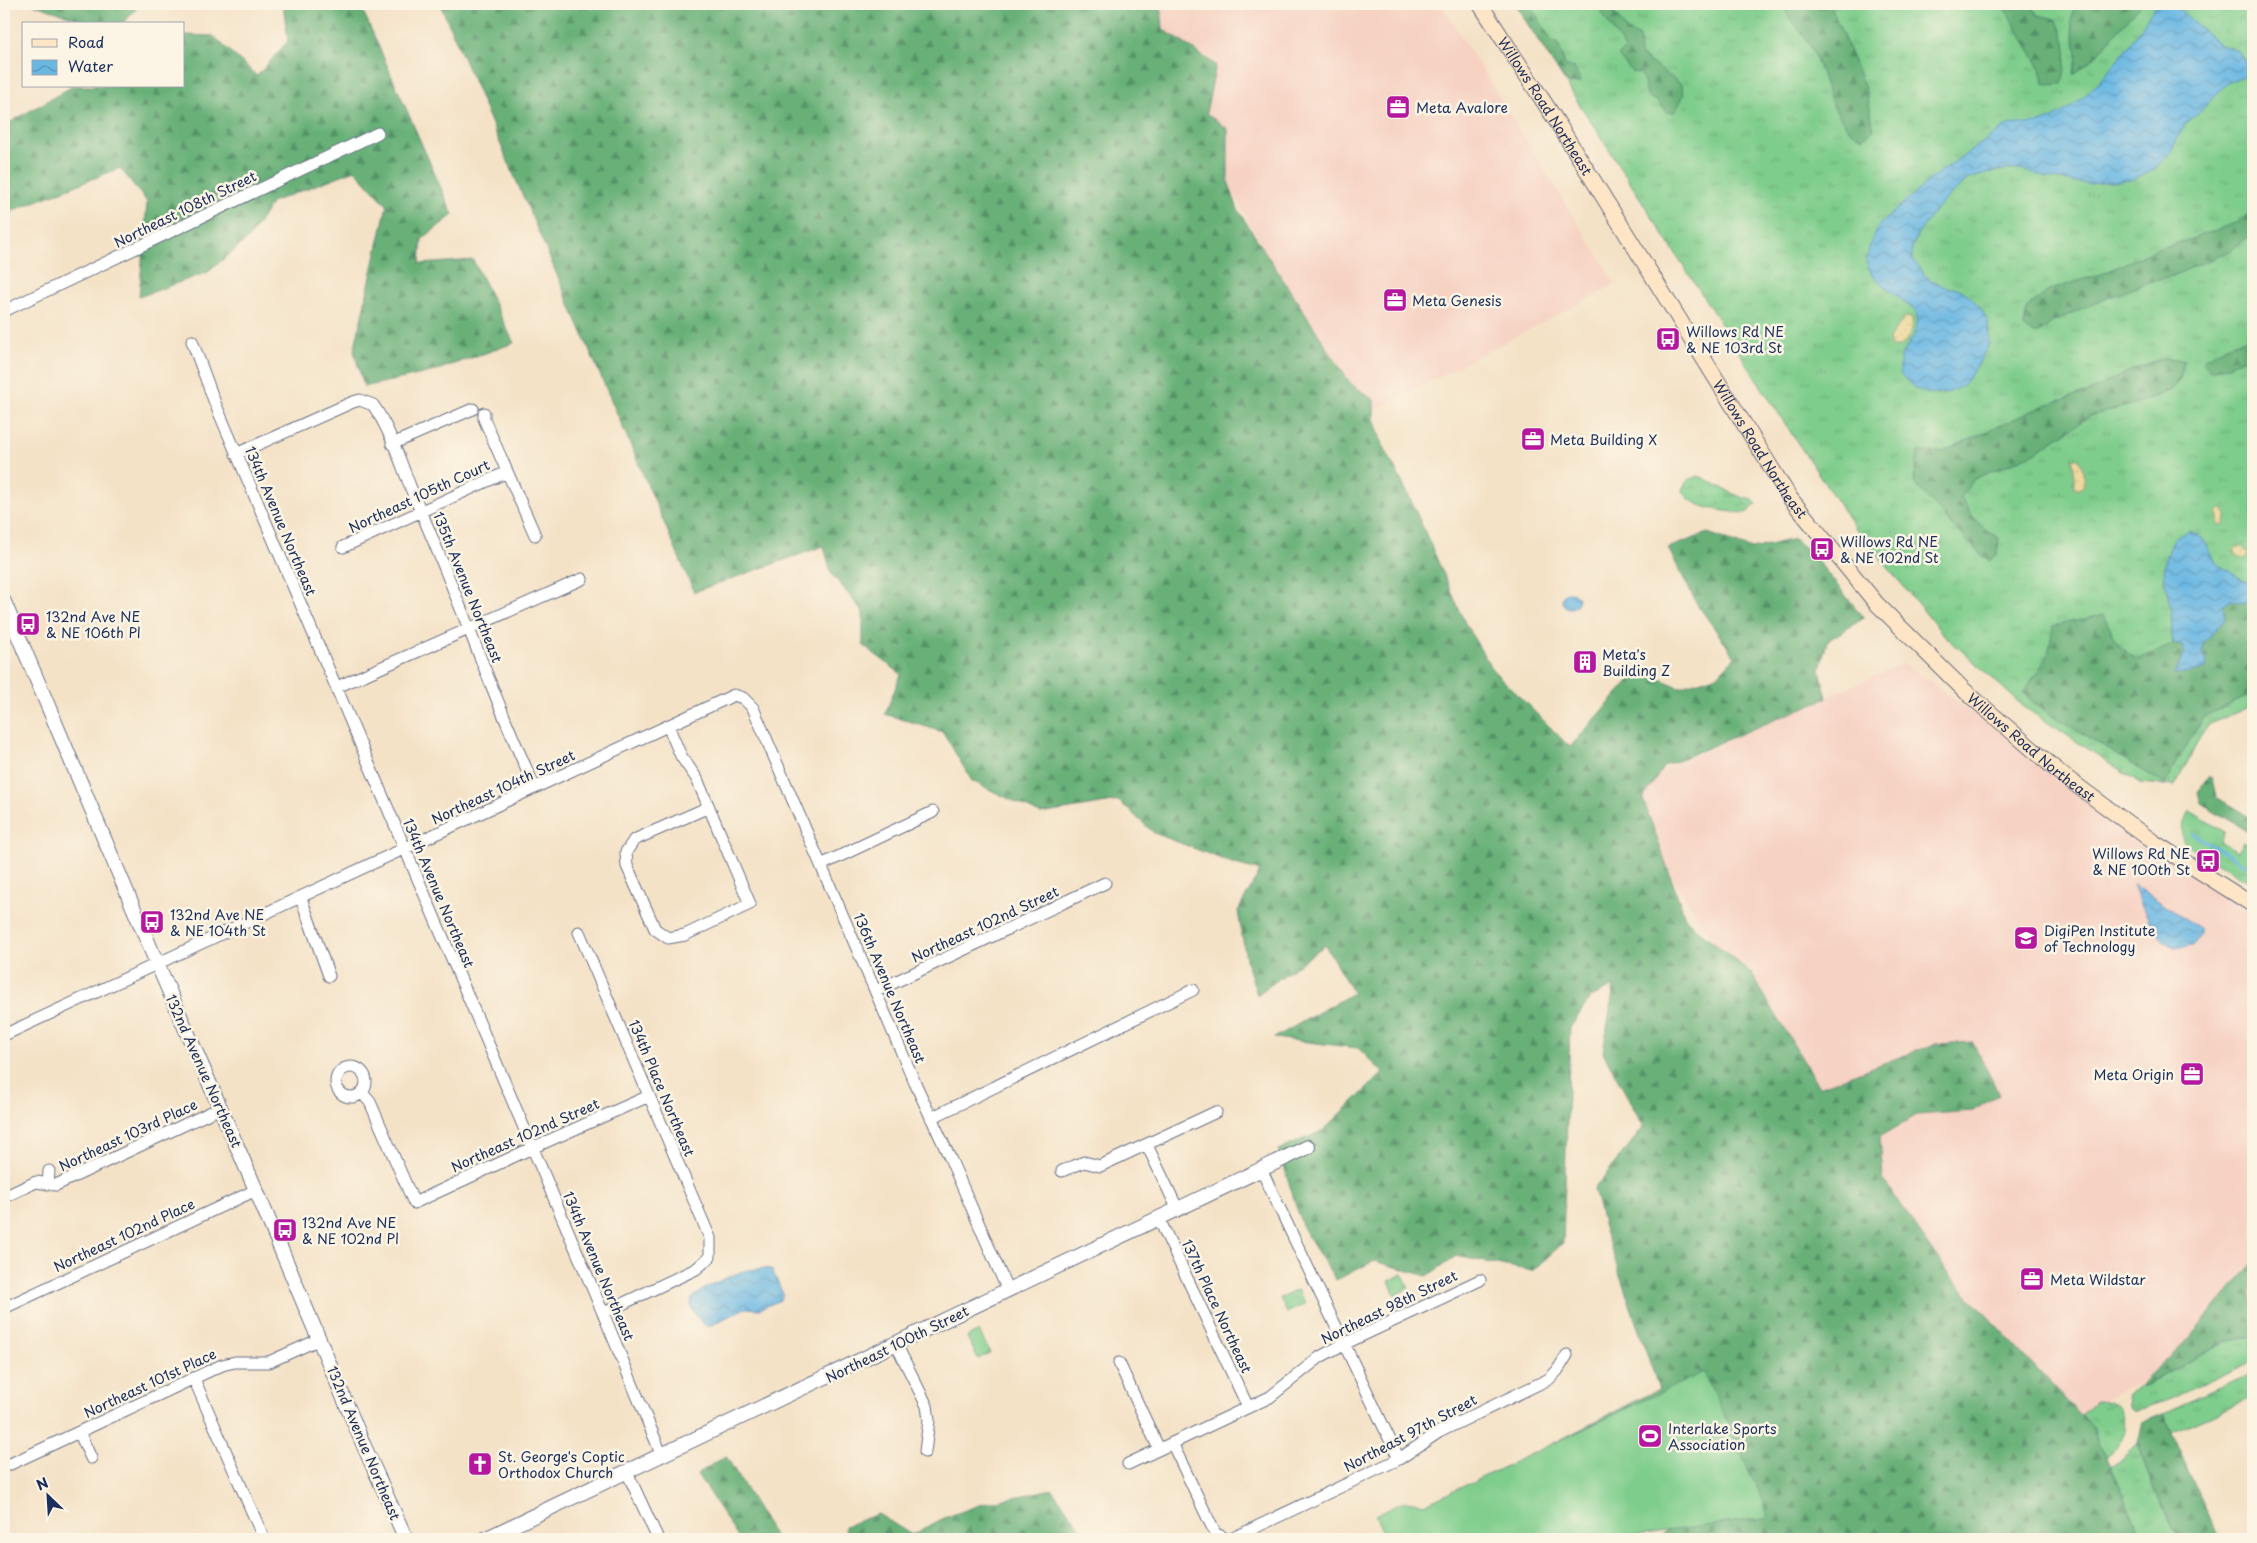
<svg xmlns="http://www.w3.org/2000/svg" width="2257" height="1543" font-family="'Playpen Sans',sans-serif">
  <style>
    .built { fill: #f6d2c3 }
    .grass { fill: url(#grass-tufts); stroke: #4d7e75 }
    .forest { fill: url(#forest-firs); stroke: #41706b }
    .wetland { fill: url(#wetland-marsh); stroke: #4d7e75 }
    .sand { fill: url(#sand-dots); stroke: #84847e }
    .park { fill: url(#park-crowns); stroke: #4d7e75 }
    .garden { fill: #7fcd8c; stroke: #4d7e75 }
    .water { fill: url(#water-waves); stroke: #4273a0 }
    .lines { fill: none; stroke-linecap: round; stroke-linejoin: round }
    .stream { stroke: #69b7e3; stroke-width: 3 }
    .minor-casing { stroke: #676e83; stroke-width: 13 }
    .tertiary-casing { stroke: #676e83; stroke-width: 16 }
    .secondary-casing { stroke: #676e83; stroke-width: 17 }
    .minor { stroke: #fff; stroke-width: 11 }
    .tertiary { stroke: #fff; stroke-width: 14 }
    .secondary { stroke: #fee5c5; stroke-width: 15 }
    .labels { text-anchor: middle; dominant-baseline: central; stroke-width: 5; stroke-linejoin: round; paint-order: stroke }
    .street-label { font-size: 14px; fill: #1b2f5e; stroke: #fcf5e5 }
    .poi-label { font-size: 14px; fill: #1b2f5e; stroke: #fcf5e5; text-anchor: start }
  </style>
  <defs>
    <pattern id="grass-tufts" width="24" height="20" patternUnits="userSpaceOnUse" patternTransform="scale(1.25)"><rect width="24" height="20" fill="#7fcd8c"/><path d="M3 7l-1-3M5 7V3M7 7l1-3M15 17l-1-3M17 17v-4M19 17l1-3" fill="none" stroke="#6db07b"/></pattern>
    <pattern id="forest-firs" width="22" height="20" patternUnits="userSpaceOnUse" patternTransform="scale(1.25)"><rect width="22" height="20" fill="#67b078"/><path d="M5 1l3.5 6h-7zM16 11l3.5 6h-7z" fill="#549066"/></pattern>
    <pattern id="wetland-marsh" width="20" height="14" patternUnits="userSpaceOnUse" patternTransform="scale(1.25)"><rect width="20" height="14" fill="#7fcd8c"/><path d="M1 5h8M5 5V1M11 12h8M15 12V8" fill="none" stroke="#6db07b"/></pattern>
    <pattern id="sand-dots" width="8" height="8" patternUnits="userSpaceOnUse" patternTransform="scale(1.25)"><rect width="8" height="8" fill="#eeda9e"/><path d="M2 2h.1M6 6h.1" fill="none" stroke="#ccbb8a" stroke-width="1.8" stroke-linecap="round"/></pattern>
    <pattern id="park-crowns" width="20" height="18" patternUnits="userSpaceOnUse" patternTransform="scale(1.25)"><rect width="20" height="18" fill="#7fcd8c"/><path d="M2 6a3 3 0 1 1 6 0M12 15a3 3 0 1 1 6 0" fill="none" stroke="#6db07b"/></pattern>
    <pattern id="water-waves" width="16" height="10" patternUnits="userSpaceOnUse" patternTransform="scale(1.25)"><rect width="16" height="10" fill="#69b7e3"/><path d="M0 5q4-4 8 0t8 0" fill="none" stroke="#5695bb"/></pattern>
  </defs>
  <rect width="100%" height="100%" fill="#fcf5e5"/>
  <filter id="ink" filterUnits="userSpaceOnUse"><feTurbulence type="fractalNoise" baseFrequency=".02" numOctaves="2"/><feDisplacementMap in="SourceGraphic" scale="10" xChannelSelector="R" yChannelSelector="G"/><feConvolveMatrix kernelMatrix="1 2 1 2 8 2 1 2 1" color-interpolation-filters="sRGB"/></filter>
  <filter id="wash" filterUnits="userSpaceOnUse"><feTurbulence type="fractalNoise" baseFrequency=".0096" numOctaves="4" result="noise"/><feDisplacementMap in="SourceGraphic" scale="20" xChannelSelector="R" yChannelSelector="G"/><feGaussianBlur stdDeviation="1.12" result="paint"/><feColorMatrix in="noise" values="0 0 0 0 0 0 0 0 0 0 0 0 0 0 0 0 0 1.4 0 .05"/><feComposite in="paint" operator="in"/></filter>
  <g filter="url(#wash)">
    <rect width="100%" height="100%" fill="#f4e2c7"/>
    <path class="built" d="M 1132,4 L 1441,4 L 1616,284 L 1356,420 Z
      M 1904,663 L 2253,914 L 2253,1268 L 2211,1339 L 2053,1432 L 1914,1259 L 1649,840 L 1638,797 L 1665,769 Z"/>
    <path class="grass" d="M 1515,4 L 2253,4 L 2253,705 L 2206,726 L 2175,786 L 2140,783 L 2024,707 L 1941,632 L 1853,525 L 1795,439 Z
      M 2190,811 L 2225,832 L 2220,841 L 2237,852 L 2243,841 L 2253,848 L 2253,884 L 2185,844 C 2178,831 2183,824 2190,811 Z
      M 2253,1337 L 2253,1361 L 2171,1399 L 2133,1412 L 2128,1406 L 2127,1396 L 2141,1383 L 2145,1385 L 2228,1341 Z
      M 2253,1373 L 2253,1397 L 2171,1433 L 2163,1413 Z
      M 2097,1401 C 2121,1403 2121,1410 2126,1432 L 2117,1448 L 2106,1458 L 2093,1429 L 2080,1414 Z
      M 2138,1443 L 2153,1489 L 2182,1539 L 2143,1539 L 2110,1467 L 2123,1459 Z"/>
    <path class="forest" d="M 32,4 L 141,4 L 122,24 L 94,24 Z
      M 283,4 L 360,4 L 453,215 L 422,239 L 420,264 L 473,260 L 514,343 L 431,372 L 364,387 L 354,351 L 387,205 L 355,170 L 272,202 L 249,238 L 208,272 L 139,297 L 147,202 L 120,168 L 14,210 L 4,220 L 4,126 L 73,86 L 184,86 L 184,35 L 213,36 L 257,76 L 288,41 Z
      M 440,4 L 1161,4 L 1163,29 L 1216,65 L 1206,113 L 1228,129 L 1228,181 L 1238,210 L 1350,383 L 1374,400 L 1374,419 L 1382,443 L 1410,498 L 1466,625 L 1492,669 L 1570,747 L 1639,670 L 1679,687 L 1718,675 L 1735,657 L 1697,604 L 1668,548 L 1708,533 L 1752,549 L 1794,539 L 1811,553 L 1864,618 L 1827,641 L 1820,670 L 1827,698 L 1664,766 L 1643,799 L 1686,920 L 1751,973 L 1819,1087 L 1935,1044 L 1973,1042 L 1999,1094 L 1973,1111 L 1917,1115 L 1880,1137 L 1883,1179 L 1951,1277 L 2093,1429 L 2143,1539 L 1633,1539 L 1662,1536 L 1704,1499 L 1449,1497 L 1659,1389 L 1605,1231 L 1594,1189 L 1644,1127 L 1603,1052 L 1614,986 L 1591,997 L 1570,1028 L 1563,1243 L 1532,1271 L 1456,1256 L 1427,1276 L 1374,1261 L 1336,1280 L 1303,1229 L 1279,1150 L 1324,1130 L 1383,1073 L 1358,1048 L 1274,1038 L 1353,993 L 1325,945 L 1257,995 L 1246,959 L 1238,911 L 1260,871 L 1232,863 L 1154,833 L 1119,801 L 1040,814 L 972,781 L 943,732 L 885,714 L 901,674 L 863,645 L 863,612 L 831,573 L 824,546 L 694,592 Z
      M 1515,4 L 1530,4 L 1551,40 L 1558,43 L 1565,65 L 1574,68 L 1581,82 L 1569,84 L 1555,67 Z
      M 1596,4 L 1608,4 L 1628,32 L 1639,36 L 1640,55 L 1681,84 L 1684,95 L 1675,112 L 1667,112 L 1657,101 L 1648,97 L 1641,73 L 1632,72 L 1618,56 L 1625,49 Z
      M 1782,4 L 1830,4 L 1867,93 L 1874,130 L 1863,138 C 1826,121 1827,70 1806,39 C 1798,27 1787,17 1782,4 Z
      M 2002,4 L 2031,4 L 2038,15 L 2056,19 C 2069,46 2068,55 2062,84 L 2045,85 L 2041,69 Z
      M 2077,4 L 2141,4 L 2093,59 L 2073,75 C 2074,69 2077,62 2077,55 C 2076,37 2065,20 2077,4 Z
      M 2253,10 L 2253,42 C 2247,32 2245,20 2253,10 Z
      M 2253,211 L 2253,234 L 2249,236 L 2230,251 L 2172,276 L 2151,281 L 2083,308 L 2053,322 L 2036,335 L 2024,327 L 2027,307 L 2050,290 L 2101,274 L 2160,248 L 2188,240 L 2238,222 Z
      M 2253,336 L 2253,354 L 2228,366 L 2211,371 L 2202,361 L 2224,347 Z
      M 2161,359 L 2184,360 L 2180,380 L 2169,391 L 2139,403 L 2090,416 L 2035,453 L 1974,479 L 1961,498 C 1971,516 1980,528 1999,538 L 1997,555 L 1989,561 L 1964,538 L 1914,483 L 1918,452 L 1942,452 L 2045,405 L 2091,391 L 2133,369 Z
      M 2231,600 L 2253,605 L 2253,694 L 2203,717 L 2165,784 L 2037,706 L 2023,693 L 2048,656 L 2053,626 L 2103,615 L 2119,646 L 2137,660 L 2173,644 L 2182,646 L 2185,654 L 2174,674 L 2183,672 L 2207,662 L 2202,653 L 2204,643 L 2225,619 L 2223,606 Z
      M 2208,776 L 2212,778 L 2216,797 L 2253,819 L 2253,834 L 2201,803 L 2198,792 Z
      M 2253,1263 L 2253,1337 L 2228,1341 L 2145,1385 L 2141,1383 L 2184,1343 Z
      M 2163,1413 L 2219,1539 L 2182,1539 L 2153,1489 L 2138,1443 L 2143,1421 Z
      M 726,1456 L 776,1539 L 739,1539 L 697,1474 Z
      M 1052,1489 L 1089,1539 L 846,1539 L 845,1526 L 878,1514 L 912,1535 L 944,1518 L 982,1504 Z"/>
    <path class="wetland" d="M 1699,476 C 1717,484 1734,497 1753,500 L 1757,504 L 1746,513 C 1726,511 1690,510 1682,489 L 1688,480 Z"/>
    <path class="sand" d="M 1905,317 L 1911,318 C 1916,328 1907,339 1901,347 L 1891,347 L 1889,339 Z
      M 2077,458 C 2083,464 2085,477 2084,485 L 2078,490 L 2074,487 C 2077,477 2073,469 2073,459 Z
      M 2222,508 L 2225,510 L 2226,519 L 2224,525 L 2219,526 L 2217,512 Z
      M 2237,547 L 2242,547 L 2248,554 L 2246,559 L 2240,558 L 2234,553 L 2234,549 Z"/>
    <path class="park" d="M 1403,1274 L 1409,1288 L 1395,1295 L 1389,1281 Z
      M 1298,1290 L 1305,1304 L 1287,1313 L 1280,1298 Z"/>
    <path class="garden" d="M 979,1331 L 990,1353 L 978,1359 L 967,1337 Z
      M 1704,1372 L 1770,1517 L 1607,1539 L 1386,1539 L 1375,1515 L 1406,1501 L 1426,1504 Z"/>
    <path class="water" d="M 2161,4 L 2169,4 L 2180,10 L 2219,44 L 2238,51 L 2247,65 L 2245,75 L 2227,83 L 2199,113 L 2185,124 L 2169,155 L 2150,172 L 2130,180 L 2089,184 L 2046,178 L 2021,169 L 1997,171 L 1968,179 L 1936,209 L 1918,234 L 1912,246 L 1912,258 L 1926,277 L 1947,288 L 1957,288 L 1966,293 L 1978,305 L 1988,321 L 1989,344 L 1978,365 L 1962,386 L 1945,394 L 1925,393 L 1913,387 L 1900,374 L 1900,358 L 1914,335 L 1918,320 L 1915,311 L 1872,275 L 1866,262 L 1870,244 L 1880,224 L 1934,176 L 2008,125 C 2019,123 2034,125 2043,122 C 2089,106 2130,46 2155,6 Z
      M 2190,530 L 2202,537 L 2217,564 L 2253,586 L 2253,605 L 2231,600 L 2223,606 L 2225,619 L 2204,643 L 2202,653 L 2207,662 L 2206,668 L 2192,672 L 2174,674 L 2185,654 L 2182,646 L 2173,644 C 2171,633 2172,623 2171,612 C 2165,576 2158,573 2175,537 Z
      M1562 600a8 8 0 1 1 16 0a8 8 0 1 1-16 0Z
      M 2133,884 L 2199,928 L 2200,935 L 2193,946 C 2186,947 2176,949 2170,945 C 2154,936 2139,901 2133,884 Z
      M 766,1268 L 772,1270 L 783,1294 L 780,1300 L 760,1309 L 745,1308 L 712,1325 L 706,1326 C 699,1320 688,1308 692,1299 C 696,1290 736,1273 747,1270 C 753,1269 760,1269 766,1268 Z"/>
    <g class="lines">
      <path class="stream" d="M 2193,834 L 2253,869"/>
    </g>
  </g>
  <g filter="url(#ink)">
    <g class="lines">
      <defs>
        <path id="minor" d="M 4,311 L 378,133
          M 192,341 L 215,403 L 603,1313 L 662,1456
          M 484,413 L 484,419 L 535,535
          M 392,444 L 473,409
          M 236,454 L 353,402 L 360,400 L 373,405 C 392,432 402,468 415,498 C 458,594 491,693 535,788
          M 343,547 L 507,472
          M 337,687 L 582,579
          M 668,726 L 681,756 L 697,779 L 702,791 L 750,904 L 685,935 L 668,938 L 655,929 L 627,866 L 626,852 L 634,840 L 709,807
          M 821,865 L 933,812
          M 301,898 L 329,976
          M 579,932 L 710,1238 L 710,1257 L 696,1269 L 603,1313
          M 876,991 L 1105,883
          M 4,1035 L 734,695 L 743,698 L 753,708 L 915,1083 L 950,1158 L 1008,1291
          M336 1082a15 15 0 1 1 30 0a15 15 0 1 1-30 0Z
          M 362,1093 L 370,1102 L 414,1203 L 532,1148 L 649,1096
          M 931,1118 L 1193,990
          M 1147,1145 L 1178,1210
          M 1261,1169 L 1399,1459
          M 1062,1171 L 1084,1162 L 1100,1166 L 1216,1112
          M 48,1184 L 49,1171
          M 4,1197 L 36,1182 L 56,1185 L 220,1108
          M 1159,1219 L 1248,1407
          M 4,1308 L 256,1190
          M 896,1344 L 927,1406 L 929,1420 L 925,1452
          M 1119,1363 L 1159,1449
          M 194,1379 L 264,1539
          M 79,1432 L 91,1458
          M 1172,1443 L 1215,1533 L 1226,1539
          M 1128,1464 L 1270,1397 L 1320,1357 L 1344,1344 L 1480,1280
          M 4,1467 L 222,1365 L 235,1362 L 269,1362 L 320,1339
          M 627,1472 L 658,1539
          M 1231,1539 L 1399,1459 L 1439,1432 L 1549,1379 L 1557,1371 L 1567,1355"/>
        <path id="tertiary" d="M 4,602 L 153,954 L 256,1190 L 364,1446 L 406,1539
          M 485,1539 L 1308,1147"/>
        <g id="secondary">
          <path id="s1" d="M 1480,4 L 1557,122 L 1790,498 L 1876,603 L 1965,691 L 2060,773 L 2155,843 L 2253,905"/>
        </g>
      </defs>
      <use href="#minor" class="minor-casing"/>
      <use href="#tertiary" class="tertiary-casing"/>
      <use href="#secondary" class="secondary-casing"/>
      <use href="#minor" class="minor"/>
      <use href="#tertiary" class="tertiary"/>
      <use href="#secondary" class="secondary"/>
    </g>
  </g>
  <defs>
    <symbol id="office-square" viewBox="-11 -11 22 22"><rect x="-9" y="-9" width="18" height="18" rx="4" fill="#b5179e" stroke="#fcf5e5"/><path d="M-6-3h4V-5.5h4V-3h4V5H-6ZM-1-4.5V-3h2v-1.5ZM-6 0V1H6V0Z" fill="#fff"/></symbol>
    <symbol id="bus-square" viewBox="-11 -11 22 22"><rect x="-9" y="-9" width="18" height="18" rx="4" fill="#b5179e" stroke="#fcf5e5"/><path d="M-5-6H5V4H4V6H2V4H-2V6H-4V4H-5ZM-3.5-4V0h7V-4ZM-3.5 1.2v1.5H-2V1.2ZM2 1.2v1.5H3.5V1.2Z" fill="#fff"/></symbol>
    <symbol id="building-square" viewBox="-11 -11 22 22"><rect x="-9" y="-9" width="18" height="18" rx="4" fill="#b5179e" stroke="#fcf5e5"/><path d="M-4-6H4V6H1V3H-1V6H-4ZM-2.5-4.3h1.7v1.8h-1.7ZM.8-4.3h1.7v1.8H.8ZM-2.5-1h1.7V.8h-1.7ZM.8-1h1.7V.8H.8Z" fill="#fff"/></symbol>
    <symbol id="university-square" viewBox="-11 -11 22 22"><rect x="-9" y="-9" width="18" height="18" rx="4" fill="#b5179e" stroke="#fcf5e5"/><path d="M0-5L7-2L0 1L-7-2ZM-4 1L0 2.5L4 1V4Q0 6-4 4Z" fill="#fff"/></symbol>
    <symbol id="stadium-square" viewBox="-11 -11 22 22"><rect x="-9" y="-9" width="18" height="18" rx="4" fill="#b5179e" stroke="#fcf5e5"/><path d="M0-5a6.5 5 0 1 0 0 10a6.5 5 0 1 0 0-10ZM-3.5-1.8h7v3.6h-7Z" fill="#fff"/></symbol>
    <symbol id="church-square" viewBox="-11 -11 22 22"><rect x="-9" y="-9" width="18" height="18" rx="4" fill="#b5179e" stroke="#fcf5e5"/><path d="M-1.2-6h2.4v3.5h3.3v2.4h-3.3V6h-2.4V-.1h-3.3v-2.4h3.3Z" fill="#fff"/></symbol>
  </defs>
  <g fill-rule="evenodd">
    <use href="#office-square" x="1384" y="93" width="28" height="28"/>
    <use href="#office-square" x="1381" y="286" width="28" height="28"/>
    <use href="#bus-square" x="1654" y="325" width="28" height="28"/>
    <use href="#office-square" x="1519" y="425" width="28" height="28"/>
    <use href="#bus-square" x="1808" y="535" width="28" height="28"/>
    <use href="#bus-square" x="14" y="610" width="28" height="28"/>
    <use href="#building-square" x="1571" y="648" width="28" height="28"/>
    <use href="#bus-square" x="2194" y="847" width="28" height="28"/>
    <use href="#bus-square" x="138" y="908" width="28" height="28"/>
    <use href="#university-square" x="2012" y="924" width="28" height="28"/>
    <use href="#office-square" x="2178" y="1060" width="28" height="28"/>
    <use href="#bus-square" x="271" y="1216" width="28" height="28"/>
    <use href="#office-square" x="2018" y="1265" width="28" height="28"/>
    <use href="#stadium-square" x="1636" y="1422" width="28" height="28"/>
    <use href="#church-square" x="466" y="1450" width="28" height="28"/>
  </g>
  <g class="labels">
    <g class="street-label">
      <text stroke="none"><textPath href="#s1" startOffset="121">Willows Road Northeast</textPath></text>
      <text transform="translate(185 209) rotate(-26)">Northeast 108th Street</text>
      <text stroke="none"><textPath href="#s1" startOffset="526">Willows Road Northeast</textPath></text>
      <text transform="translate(419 496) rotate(-25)">Northeast 105th Court</text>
      <text transform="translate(281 521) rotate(67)">134th Avenue Northeast</text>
      <text transform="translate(468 587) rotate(68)">135th Avenue Northeast</text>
      <text stroke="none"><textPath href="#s1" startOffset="931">Willows Road Northeast</textPath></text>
      <text transform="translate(503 787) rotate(-25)">Northeast 104th Street</text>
      <text transform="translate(439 893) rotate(67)">134th Avenue Northeast</text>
      <text transform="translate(985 924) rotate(-25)">Northeast 102nd Street</text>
      <text transform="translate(890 988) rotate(67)">136th Avenue Northeast</text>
      <text transform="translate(204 1071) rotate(66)">132nd Avenue Northeast</text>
      <text transform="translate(662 1088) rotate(67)">134th Place Northeast</text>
      <text transform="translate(128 1135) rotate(-25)">Northeast 103rd Place</text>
      <text transform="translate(525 1135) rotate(-24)">Northeast 102nd Street</text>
      <text transform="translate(124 1235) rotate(-25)">Northeast 102nd Place</text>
      <text transform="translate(599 1266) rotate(67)">134th Avenue Northeast</text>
      <text transform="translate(1217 1306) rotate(65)">137th Place Northeast</text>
      <text transform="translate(1389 1307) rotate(-26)">Northeast 98th Street</text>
      <text transform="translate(897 1344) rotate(-26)">Northeast 100th Street</text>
      <text transform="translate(150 1383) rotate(-25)">Northeast 101st Place</text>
      <text transform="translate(1410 1433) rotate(-28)">Northeast 97th Street</text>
      <text transform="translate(364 1443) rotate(67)">132nd Avenue Northeast</text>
    </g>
    <g class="poi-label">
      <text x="1416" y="107">Meta Avalore</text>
      <text x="1412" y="300">Meta Genesis</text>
      <text x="1686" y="331">Willows Rd NE<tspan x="1686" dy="16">&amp; NE 103rd St</tspan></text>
      <text x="1550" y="439">Meta Building X</text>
      <text x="1840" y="541">Willows Rd NE<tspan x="1840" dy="16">&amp; NE 102nd St</tspan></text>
      <text x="46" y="616">132nd Ave NE<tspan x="46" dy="16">&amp; NE 106th Pl</tspan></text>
      <text x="1602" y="654">Meta's<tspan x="1602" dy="16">Building Z</tspan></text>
      <text x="2190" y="853" text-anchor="end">Willows Rd NE<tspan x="2190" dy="16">&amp; NE 100th St</tspan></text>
      <text x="170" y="914">132nd Ave NE<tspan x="170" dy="16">&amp; NE 104th St</tspan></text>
      <text x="2044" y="930">DigiPen Institute<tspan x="2044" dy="16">of Technology</tspan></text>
      <text x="2174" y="1074" text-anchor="end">Meta Origin</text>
      <text x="302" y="1222">132nd Ave NE<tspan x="302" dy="16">&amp; NE 102nd Pl</tspan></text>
      <text x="2050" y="1279">Meta Wildstar</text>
      <text x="1668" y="1428">Interlake Sports<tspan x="1668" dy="16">Association</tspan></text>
      <text x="498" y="1456">St. George's Coptic<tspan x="498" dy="16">Orthodox Church</tspan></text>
    </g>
  </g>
  <rect width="2257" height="1543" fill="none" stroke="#fcf5e5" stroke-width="20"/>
  <rect x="22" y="22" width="162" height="65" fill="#fcf5e5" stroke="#a2a6af"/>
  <rect x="32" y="39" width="25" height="8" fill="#fee5c5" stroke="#a2a6af"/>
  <text x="68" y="48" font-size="15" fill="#1b2f5e">Road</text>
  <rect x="32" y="60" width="25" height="15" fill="url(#water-waves)" stroke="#a2a6af"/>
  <text x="68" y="72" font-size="15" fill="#1b2f5e">Water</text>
  <g transform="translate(48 1496) rotate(335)" stroke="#fcf5e5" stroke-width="4" paint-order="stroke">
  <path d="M0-4L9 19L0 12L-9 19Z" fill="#1b2f5e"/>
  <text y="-8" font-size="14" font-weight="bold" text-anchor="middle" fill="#1b2f5e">N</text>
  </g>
</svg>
